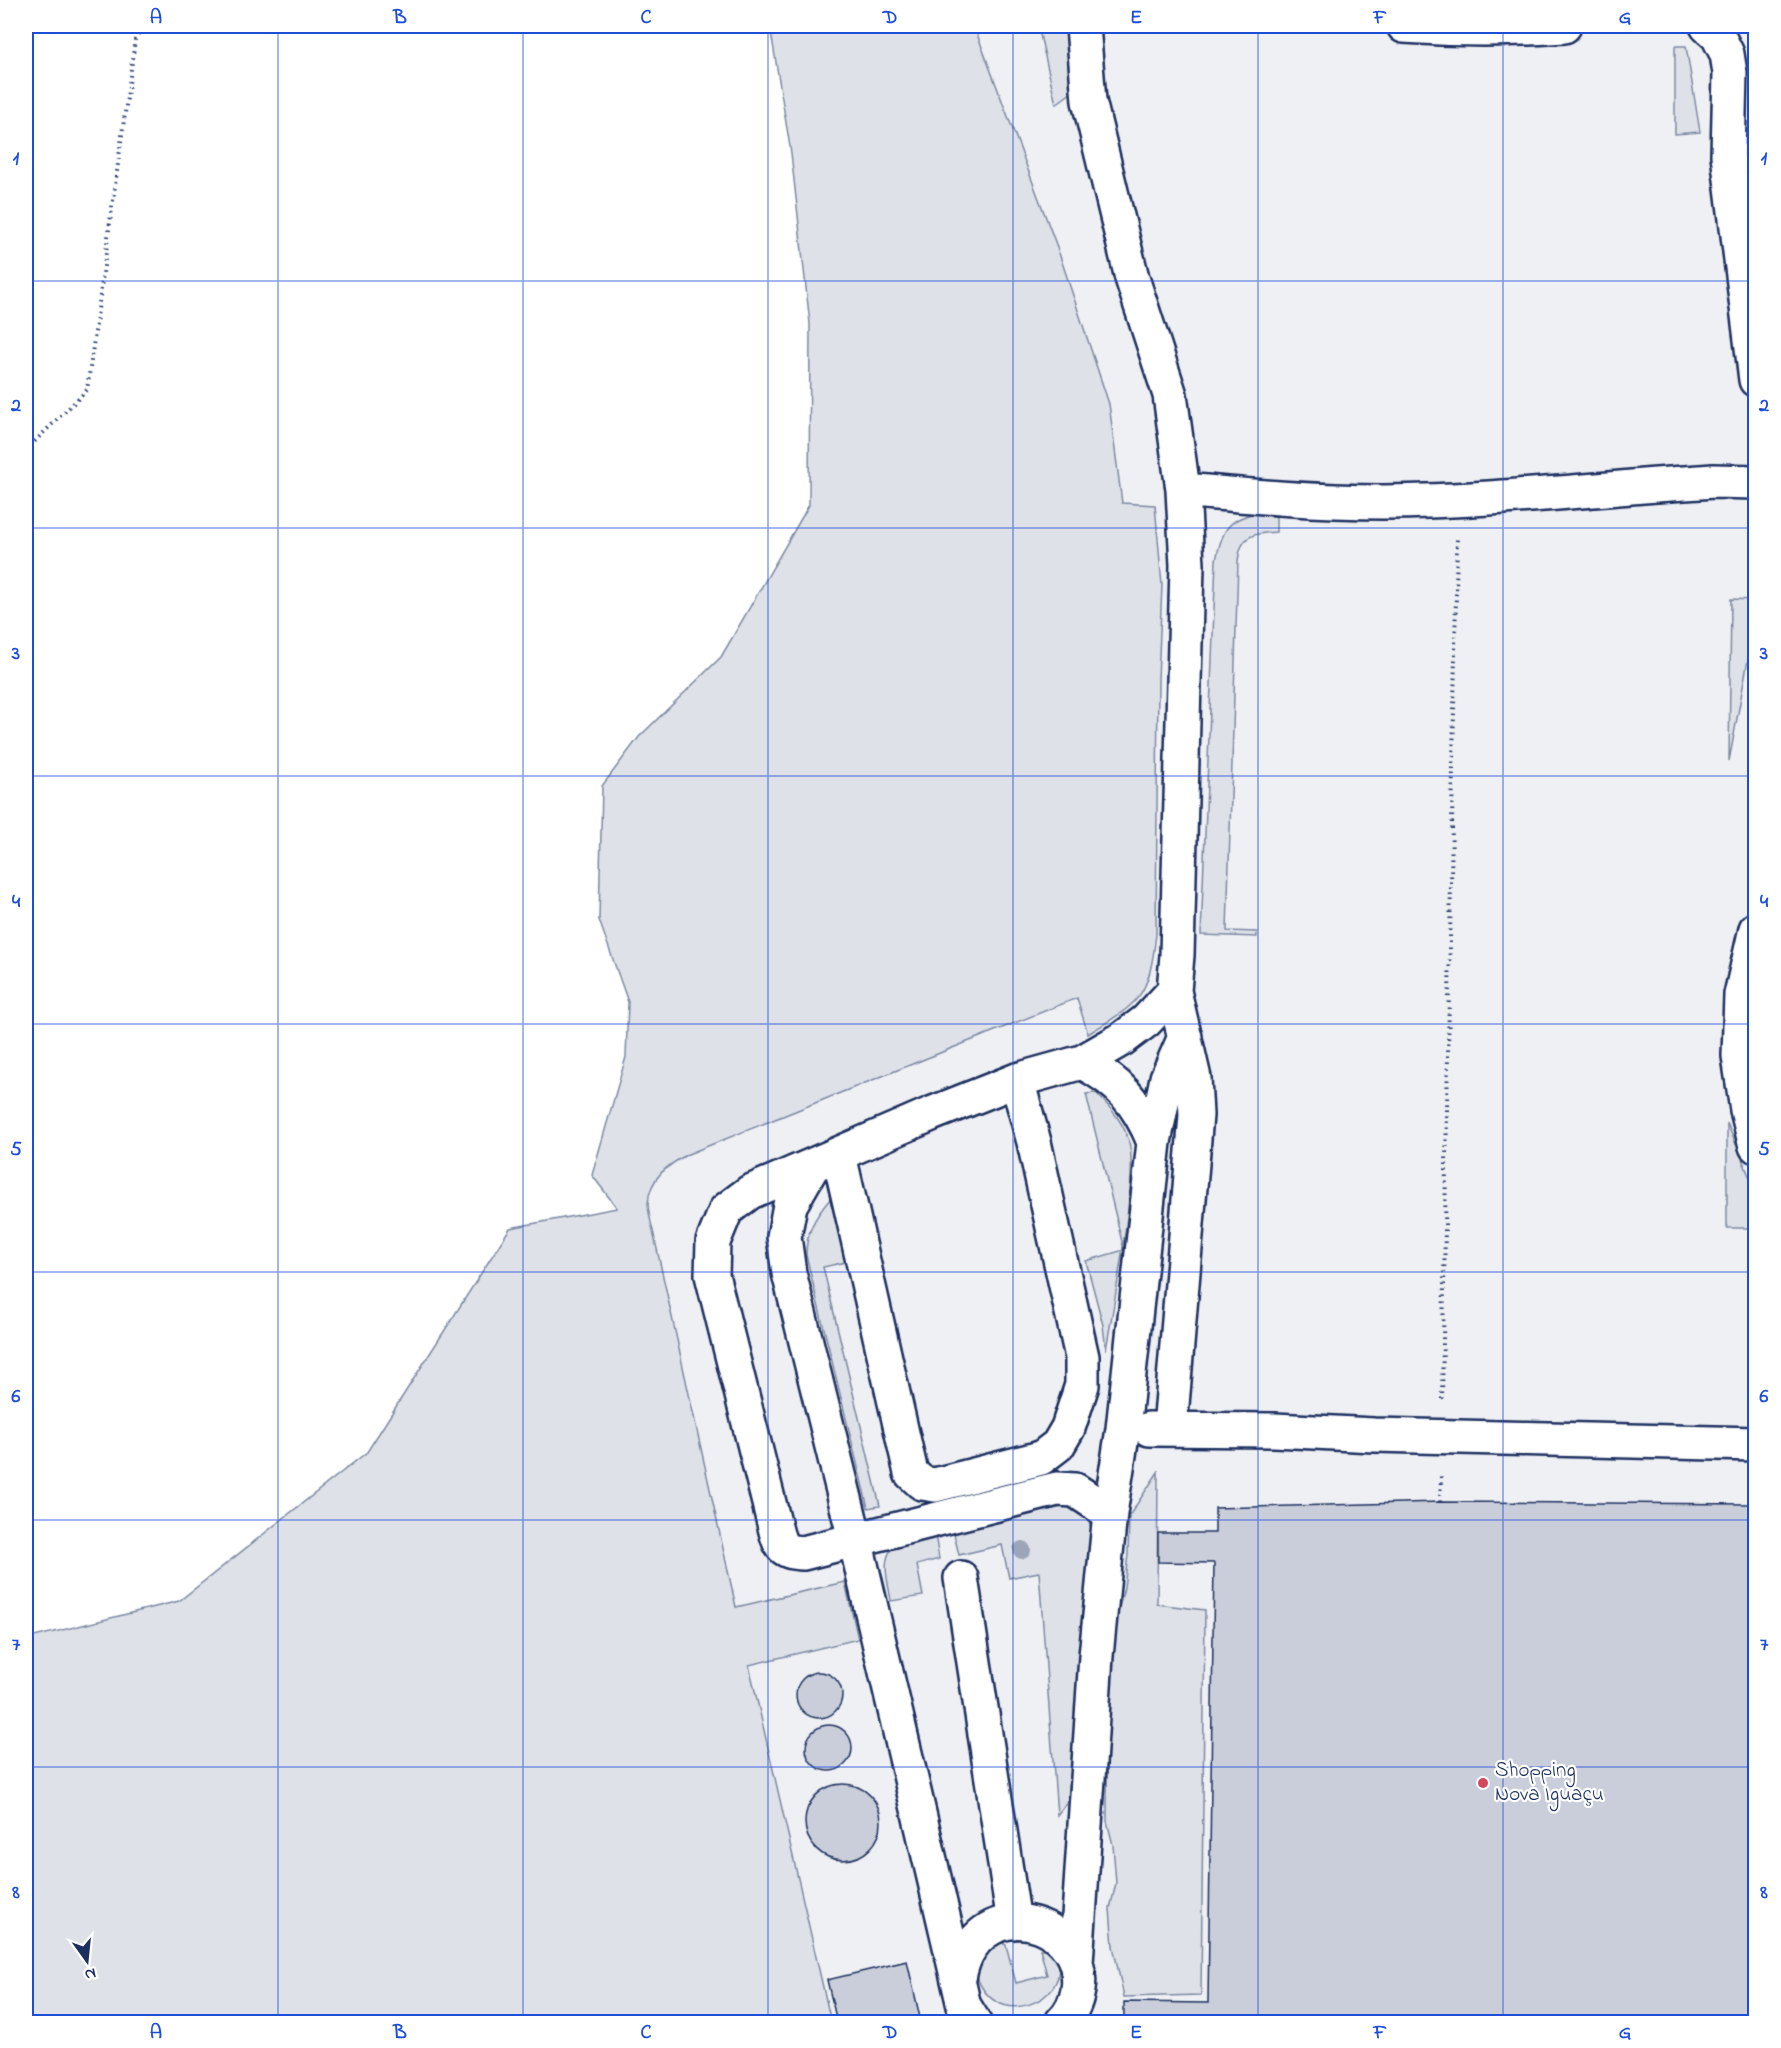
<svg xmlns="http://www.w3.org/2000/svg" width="1781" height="2048" font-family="'Indie Flower',sans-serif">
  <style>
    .built { fill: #eff0f4 }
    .green { fill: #dee1e7; stroke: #7c88a2; stroke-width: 1.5 }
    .building { fill: #caceda; stroke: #1b2f5e; stroke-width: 1.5 }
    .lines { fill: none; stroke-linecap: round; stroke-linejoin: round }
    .minor-casing { stroke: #1b2f5e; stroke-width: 38 }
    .path { stroke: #1b2f5e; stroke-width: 4; stroke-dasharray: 1.5 4.5; stroke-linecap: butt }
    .minor { stroke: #fff; stroke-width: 33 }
    .tree { fill: #9da5b9 }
    .grid { fill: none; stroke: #1d4ed8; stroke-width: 1.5; stroke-opacity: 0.55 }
    .poi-dot { fill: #d1495b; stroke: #fff; stroke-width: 2 }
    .labels { text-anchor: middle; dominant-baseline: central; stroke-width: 4.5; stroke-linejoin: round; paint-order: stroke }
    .poi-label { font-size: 21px; fill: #1b2f5e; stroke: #fff; text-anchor: start }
    .neatline { fill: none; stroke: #1d4ed8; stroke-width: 2 }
    .grid-label { font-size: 20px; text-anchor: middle; font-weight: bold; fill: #1d4ed8 }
  </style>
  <rect width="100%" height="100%" fill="#fff"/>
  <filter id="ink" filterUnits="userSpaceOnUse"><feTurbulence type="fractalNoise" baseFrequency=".0167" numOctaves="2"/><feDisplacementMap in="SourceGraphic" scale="12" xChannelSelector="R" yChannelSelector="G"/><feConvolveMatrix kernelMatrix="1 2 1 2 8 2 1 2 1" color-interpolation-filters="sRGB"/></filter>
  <g filter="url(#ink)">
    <path class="built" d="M 974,26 L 1755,26 L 1755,2022 L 831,2022 L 736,1607 L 653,1231 L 648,1203 L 655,1181 L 667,1166 L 688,1154 L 1078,997 L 1122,504 L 1109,404 L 1057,247 Z"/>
    <path class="green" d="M 770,26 L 974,26 L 1057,247 L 1109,404 L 1122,503 L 1155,505 L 1162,585 L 1158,679 L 1156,934 C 1149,997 1141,1002 1088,1034 L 1077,998 L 688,1154 C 668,1165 650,1177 648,1203 C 648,1212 651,1222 653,1231 L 736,1607 L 845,1582 L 858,1639 L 749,1665 L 831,2022 L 26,2022 L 26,1639 L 179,1601 L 367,1452 L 510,1228 L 617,1208 L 592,1175 L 626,1057 L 628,1002 L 599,920 L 602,786 L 639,737 L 721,657 L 809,505 L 810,324 L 791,153 Z
      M 1038,26 L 1067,26 L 1071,93 L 1056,104 Z
      M 1675,46 L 1686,46 L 1700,132 L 1675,134 Z
      M 1261,512 L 1276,514 L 1276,532 C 1253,534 1241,534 1238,561 L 1227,931 L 1257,932 L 1257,937 L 1201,935 L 1216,560 C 1223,528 1228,518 1261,512 Z
      M 1731,599 L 1755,600 L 1755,629 L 1751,644 L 1729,761 Z
      M 1096,1093 C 1111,1108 1127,1126 1130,1147 C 1133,1167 1130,1188 1128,1208 C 1123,1256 1114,1303 1106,1350 L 1103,1325 L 1086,1261 L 1124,1250 L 1086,1094 Z
      M 1727,1123 L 1755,1190 L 1755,1376 L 1755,1228 L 1727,1228 Z
      M 830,1199 L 846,1262 L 823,1267 L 880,1506 L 868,1508 L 806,1255 C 806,1232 815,1217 830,1199 Z
      M 1158,1472 L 1157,1604 L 1205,1610 L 1201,1995 L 1124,1997 L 1113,1946 L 1110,1909 L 1116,1883 L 1113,1845 L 1107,1821 L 1108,1655 L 1124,1587 L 1128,1555 L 1129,1516 Z
      M 1067,1506 C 1088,1507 1089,1520 1093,1537 L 1068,1801 L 1057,1815 L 1039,1572 L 1009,1578 L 1002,1545 L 959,1555 L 953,1530 Z
      M 935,1534 L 939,1559 L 917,1565 L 923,1596 L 891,1601 C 889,1584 880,1562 893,1547 Z
      M 998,1941 L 1006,1945 L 1016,1983 L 1047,1975 L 1040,1949 C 1048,1949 1052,1950 1055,1957 C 1077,1998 989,2040 974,1966 Z"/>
    <path class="building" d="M 1440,1502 L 1756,1504 L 1756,2022 L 1124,2022 L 1124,2002 L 1208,2003 L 1214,1563 L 1158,1562 L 1158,1533 L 1215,1533 L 1215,1508 Z
      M796 1695a23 23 0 1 1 46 0a23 23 0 1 1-46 0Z
      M806 1748a23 23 0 1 1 46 0a23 23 0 1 1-46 0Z
      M805 1822a38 38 0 1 1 76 0a38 38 0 1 1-76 0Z
      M 907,1961 L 921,2022 L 837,2022 L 827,1980 Z"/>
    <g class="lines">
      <defs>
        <path id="minor" d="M 1083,26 L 1089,101 L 1132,278 L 1170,395 L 1183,490 L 1187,565 L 1177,955 L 1174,991 L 1194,1078 L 1196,1115 L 1170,1429
          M 1404,26 C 1458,30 1510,30 1564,26
          M 1707,26 L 1718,36 L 1727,54 L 1730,73 L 1728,155 L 1756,380
          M 1183,490 C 1249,496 1316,502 1383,502 C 1493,501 1603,488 1713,481 L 1756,482
          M 1756,929 L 1741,995 L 1739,1056 L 1747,1110 L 1756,1146
          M 1082,1062 C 1120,1082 1138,1103 1154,1142
          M 839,1155 L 911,1473 L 922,1483 L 935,1485 L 1041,1458 L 1058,1445 L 1068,1428 L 1082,1385 L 1082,1357 L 1034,1142 L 1017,1080
          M 812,1167 L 790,1205 L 784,1237 L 789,1273 L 855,1539 L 964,2006 L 974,2022
          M 1149,1429 L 1274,1430 L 1374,1435 L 1756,1444
          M 1110,1513 L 1075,1490 L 1057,1489 L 803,1553 C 784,1552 781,1549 776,1531 L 712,1275 L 713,1242 L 726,1210 L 750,1192 L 931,1114 L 1017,1080 L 1082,1062 L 1122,1039 L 1146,1021 L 1174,991
          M 961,1578 L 1014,1922
          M 1076,1963 L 1096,1656 L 1110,1513 L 1123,1429 L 1154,1142 L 1167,1078 L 1185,1037
          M 959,1978 C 961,1967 964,1957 970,1948 C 1004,1895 1087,1928 1078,1990 C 1076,2003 1071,2013 1062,2022"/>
      </defs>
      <use href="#minor" class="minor-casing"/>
      <path class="path" d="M 26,450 L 87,390 L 135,40 L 142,26
        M 1442,1399 L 1457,537
        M 1440,1502 L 1441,1476"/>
      <use href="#minor" class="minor"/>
    </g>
    <circle class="tree" cx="1022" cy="1550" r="9"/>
  </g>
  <path class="grid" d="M 278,26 L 278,2022M 523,26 L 523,2022M 768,26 L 768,2022M 1013,26 L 1013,2022M 1258,26 L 1258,2022M 1503,26 L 1503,2022M 26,281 L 1756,281M 26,528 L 1756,528M 26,776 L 1756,776M 26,1024 L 1756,1024M 26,1272 L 1756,1272M 26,1520 L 1756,1520M 26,1767 L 1756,1767"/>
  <circle class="poi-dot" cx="1483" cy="1783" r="6"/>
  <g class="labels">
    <g class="poi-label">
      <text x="1495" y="1771">Shopping<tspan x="1495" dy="24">Nova Iguaçu</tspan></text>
    </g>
  </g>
  <rect width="1781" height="2048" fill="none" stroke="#fff" stroke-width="66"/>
  <g transform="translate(87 1961) rotate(165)" stroke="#ffffff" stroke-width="4.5" paint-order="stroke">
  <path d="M0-4.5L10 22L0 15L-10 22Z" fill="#1b2f5e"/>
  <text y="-9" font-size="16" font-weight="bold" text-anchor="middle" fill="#1b2f5e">N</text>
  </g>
  <rect x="33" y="33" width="1715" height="1982" class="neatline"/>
  <g class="grid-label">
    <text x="156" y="23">A</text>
    <text x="400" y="23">B</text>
    <text x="646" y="23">C</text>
    <text x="890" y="23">D</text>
    <text x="1136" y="23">E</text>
    <text x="1380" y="23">F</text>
    <text x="1625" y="23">G</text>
    <text x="16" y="164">1</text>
    <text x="1764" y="164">1</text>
    <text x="16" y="411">2</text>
    <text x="1764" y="411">2</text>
    <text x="16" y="659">3</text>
    <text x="1764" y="659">3</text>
    <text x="16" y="907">4</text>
    <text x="1764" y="907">4</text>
    <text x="16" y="1155">5</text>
    <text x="1764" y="1155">5</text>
    <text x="16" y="1402">6</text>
    <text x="1764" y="1402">6</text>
    <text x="16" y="1650">7</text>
    <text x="1764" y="1650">7</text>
    <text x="16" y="1898">8</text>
    <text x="1764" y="1898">8</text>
    <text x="156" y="2038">A</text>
    <text x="400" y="2038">B</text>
    <text x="646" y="2038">C</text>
    <text x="890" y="2038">D</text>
    <text x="1136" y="2038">E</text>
    <text x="1380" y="2038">F</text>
    <text x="1625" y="2038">G</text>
  </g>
</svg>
